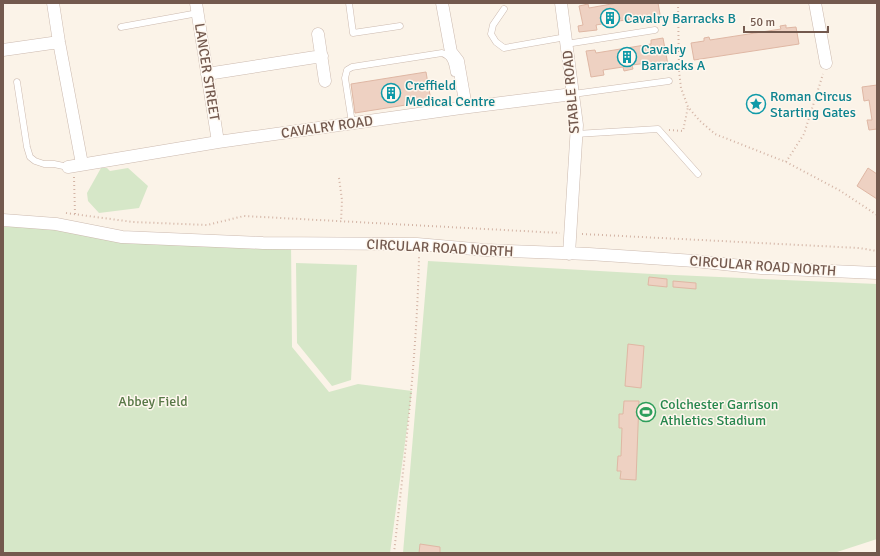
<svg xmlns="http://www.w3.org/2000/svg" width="880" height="556" font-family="Signika,sans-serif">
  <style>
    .green { fill: #d6e7c8 }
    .building { fill: #eed1c2; stroke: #dfb7a4 }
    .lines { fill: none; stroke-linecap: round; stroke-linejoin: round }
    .lane-casing { stroke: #ccbaaf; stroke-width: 7 }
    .street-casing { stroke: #ccbaaf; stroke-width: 13 }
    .path { stroke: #d3b4a5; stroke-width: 2; stroke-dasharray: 1 3; stroke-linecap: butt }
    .lane { stroke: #fff; stroke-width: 6 }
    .street { stroke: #fff; stroke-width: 12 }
    .labels { text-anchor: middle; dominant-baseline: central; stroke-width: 3; stroke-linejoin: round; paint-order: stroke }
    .culture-label { font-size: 14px; fill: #0d838f; stroke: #fef7ee; text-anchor: start }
    .street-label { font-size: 14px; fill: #73594e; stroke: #fef7ee }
    .park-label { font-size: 14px; fill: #587847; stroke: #fef7ee }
    .leisure-label { font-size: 14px; fill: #27864d; stroke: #fef7ee; text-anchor: start }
  </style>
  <rect width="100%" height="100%" fill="#fbf3e8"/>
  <path class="green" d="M 101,168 L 107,168 L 110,171 L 128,168 L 148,186 L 139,208 L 99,213 L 88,201 L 87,193 Z
    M 36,223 L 131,237 L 291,241 L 292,347 L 329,392 L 358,384 L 412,391 L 390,553 L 3,553 L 3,227 Z
    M 428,261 L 652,274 L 877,284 L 877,539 L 834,553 L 403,553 Z
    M 296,263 L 357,265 L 351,380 L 332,386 L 297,343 Z"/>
  <path class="building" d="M 617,3 L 658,3 L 661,20 L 649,22 L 648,16 L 596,25 L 597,30 L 579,32 L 578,26 L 583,25 L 579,6 L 588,4 L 589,8 Z
    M 786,25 L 786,28 L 796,27 L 799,44 L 694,60 L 691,43 L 704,41 L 704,38 L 709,37 L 710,40 L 781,29 L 780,26 Z
    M 663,38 L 668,65 L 656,67 L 655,62 L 632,65 L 633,69 L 624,71 L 623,67 L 603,70 L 604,75 L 591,77 L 586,51 L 595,50 L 596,53 L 651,44 L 651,40 Z
    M 426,72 L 431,101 L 355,113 L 351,84 Z
    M 877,85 L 877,129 L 869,130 L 867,120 L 872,120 L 869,100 L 864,101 L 862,87 Z
    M 868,168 L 877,174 L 877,199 L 857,186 Z
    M 649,277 L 667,279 L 667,287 L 648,285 Z
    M 673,281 L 696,283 L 696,289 L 673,287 Z
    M 628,344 L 644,346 L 641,388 L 625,386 Z
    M 624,401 L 639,401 L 636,480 L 620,479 L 621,471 L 617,471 L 618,456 L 621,456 L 622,428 L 619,428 L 619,414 L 623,414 Z
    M 420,544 L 440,547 L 440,553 L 419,553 Z"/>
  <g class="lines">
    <defs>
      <path id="lane" d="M 349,3 L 353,33 L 400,26
        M 504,9 L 493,25 L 491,34 L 496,42 L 504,48 L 566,37
        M 121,27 L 198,13
        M 566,44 L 655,30
        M 17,82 L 27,147 L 30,157 L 35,161 L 44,164 L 54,164 L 68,167
        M 573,94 L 669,81
        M 352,123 L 345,78 L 347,70 L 352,67 L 442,53 C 452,57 452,63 454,73
        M 576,134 L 658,129 L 698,174"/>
      <path id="street" d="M 53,3 L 59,42 L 82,164
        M 196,3 L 218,142
        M 442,3 L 451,52 L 458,61 L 466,107
        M 561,3 L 577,125 L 569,254
        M 815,3 L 826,63
        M 318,34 L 325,81
        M 3,50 L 59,42
        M 207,74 L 322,56
        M 68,167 L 218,142 L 461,108 L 573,94
        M 3,220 L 56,224 L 122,237 L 263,243 L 417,244 L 485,250 L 589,254 L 695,261 L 761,268 L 877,273"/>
    </defs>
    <use href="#lane" class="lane-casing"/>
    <use href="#street" class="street-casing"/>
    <path class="path" d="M 678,3 L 679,71 L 681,88 L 688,107 L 700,121 L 715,134 L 786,162 L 839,190 L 877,215
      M 669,130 L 683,131 L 688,107
      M 786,162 L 804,134 L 823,74
      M 74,177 L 75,214
      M 339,178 L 342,200 L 341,222
      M 66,213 L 133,222 L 207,225 L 244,216 L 560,233
      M 582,234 L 859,248 L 877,251
      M 394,553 C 405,454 417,355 419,256"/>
    <use href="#lane" class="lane"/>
    <use href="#street" class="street"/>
  </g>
  <defs>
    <symbol id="building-ring" viewBox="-11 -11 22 22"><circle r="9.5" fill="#fef7ee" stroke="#0f9aa8" stroke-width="1.5"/><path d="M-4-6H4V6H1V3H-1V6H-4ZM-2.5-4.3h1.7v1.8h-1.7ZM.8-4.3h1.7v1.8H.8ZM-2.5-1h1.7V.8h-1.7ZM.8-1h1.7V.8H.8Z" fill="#0f9aa8"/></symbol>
    <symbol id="sight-ring" viewBox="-11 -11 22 22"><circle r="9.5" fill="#fef7ee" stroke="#0f9aa8" stroke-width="1.5"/><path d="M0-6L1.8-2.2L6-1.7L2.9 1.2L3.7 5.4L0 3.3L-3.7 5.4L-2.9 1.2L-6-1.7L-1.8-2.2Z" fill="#0f9aa8"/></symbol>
    <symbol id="stadium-ring" viewBox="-11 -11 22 22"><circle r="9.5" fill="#fef7ee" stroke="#2e9e5b" stroke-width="1.5"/><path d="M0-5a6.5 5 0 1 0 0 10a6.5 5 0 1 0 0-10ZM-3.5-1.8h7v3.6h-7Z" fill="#2e9e5b"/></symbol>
  </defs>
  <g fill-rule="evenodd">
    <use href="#building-ring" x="599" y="7" width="22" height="22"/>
    <use href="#building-ring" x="616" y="46" width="22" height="22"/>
    <use href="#building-ring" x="380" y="82" width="22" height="22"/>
    <use href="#sight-ring" x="745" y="93" width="22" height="22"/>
    <use href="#stadium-ring" x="635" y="401" width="22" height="22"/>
  </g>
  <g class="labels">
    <g class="culture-label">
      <text x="624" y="18">Cavalry Barracks B</text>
      <text x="641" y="49">Cavalry<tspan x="641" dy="16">Barracks A</tspan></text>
      <text x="405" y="85">Creffield<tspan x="405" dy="16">Medical Centre</tspan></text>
      <text x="770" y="96">Roman Circus<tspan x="770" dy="16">Starting Gates</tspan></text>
    </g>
    <g class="street-label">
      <text transform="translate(207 72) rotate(81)">LANCER STREET</text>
      <text transform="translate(571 92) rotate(-95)">STABLE ROAD</text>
      <text transform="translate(327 127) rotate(-8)">CAVALRY ROAD</text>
      <text transform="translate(440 248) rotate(3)">CIRCULAR ROAD NORTH</text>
      <text transform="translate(763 266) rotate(4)">CIRCULAR ROAD NORTH</text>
    </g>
    <g class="park-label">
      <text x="153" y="401">Abbey Field</text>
    </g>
    <g class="leisure-label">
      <text x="660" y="404">Colchester Garrison<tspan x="660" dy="16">Athletics Stadium</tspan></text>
    </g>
  </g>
  <rect width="880" height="556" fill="none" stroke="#73594e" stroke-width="8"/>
  <path d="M744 26v6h84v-6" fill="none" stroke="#73594e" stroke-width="2"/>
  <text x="750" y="26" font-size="12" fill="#73594e" stroke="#fef7ee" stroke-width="3" paint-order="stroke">50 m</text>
</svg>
